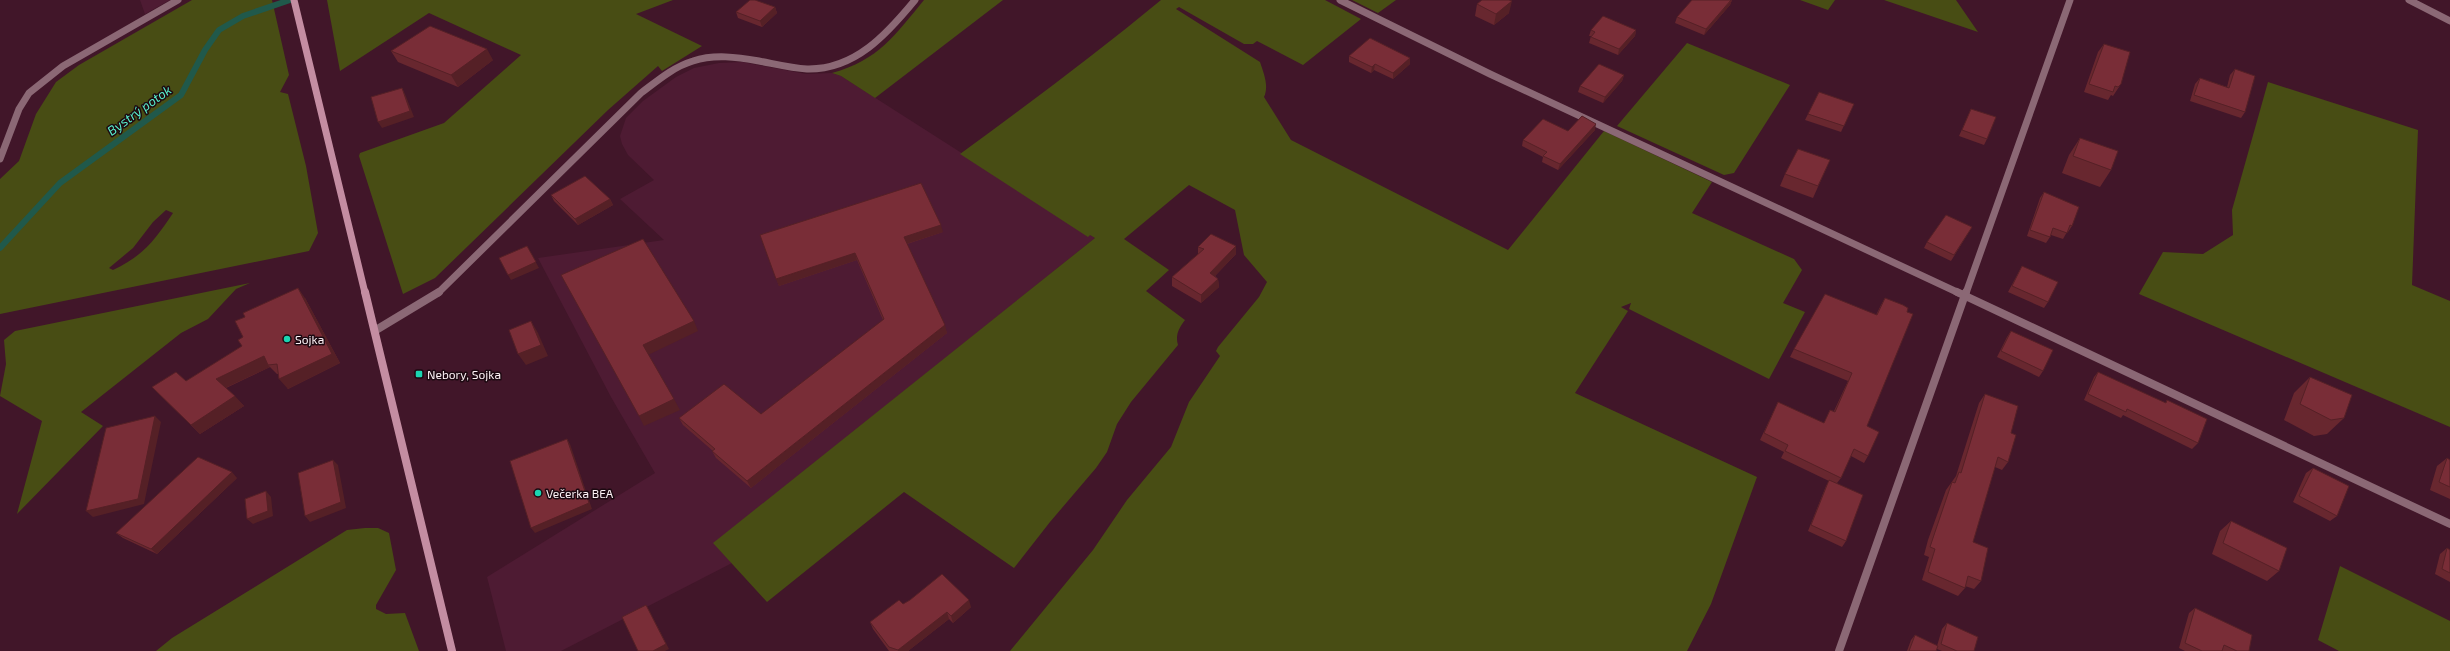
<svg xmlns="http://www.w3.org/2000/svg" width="2450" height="651" font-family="'Exo 2',sans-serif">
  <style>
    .built { fill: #4e1b33 }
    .green { fill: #484d14; fill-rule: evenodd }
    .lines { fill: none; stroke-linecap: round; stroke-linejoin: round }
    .stream { stroke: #20594b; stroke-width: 6 }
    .minor-far1 { stroke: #8b6875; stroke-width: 7 }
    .minor { stroke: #8b6875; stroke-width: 8 }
    .secondary-far1 { stroke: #c48da2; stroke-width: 7 }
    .secondary { stroke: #c48da2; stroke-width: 8 }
    .wall { fill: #68272f }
    .shaded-wall { fill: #552026 }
    .building { fill: #792d37; stroke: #552026 }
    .poi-dot { fill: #1ad5b2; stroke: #1c0911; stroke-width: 1.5 }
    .labels { text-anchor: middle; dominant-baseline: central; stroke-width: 3; stroke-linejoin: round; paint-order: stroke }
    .poi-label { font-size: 12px; fill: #fdf1f5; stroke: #1c0911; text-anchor: start }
    .water-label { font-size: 13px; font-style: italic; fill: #59eecb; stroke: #1c0911 }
  </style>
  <rect width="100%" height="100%" fill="#411629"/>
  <path class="built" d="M 140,0 L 170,0 L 145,14 Z
    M 742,62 L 806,74 L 832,73 L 841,76 L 1095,238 L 714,543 L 732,563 L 561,651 L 506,651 L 487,577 L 655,473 L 611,397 L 538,258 L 664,240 L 620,199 L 654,180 L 628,155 L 622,144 L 620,136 L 626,118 L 643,101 L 676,77 L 694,68 L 719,63 Z"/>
  <path class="green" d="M 192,0 L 272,0 L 289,75 L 280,92 L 288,94 L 306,166 L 318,233 L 309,251 L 0,314 L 0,179 L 19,161 L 36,114 L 56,82 L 79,65 ZM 166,210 L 173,213 C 155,240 143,256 113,270 L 109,268 L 133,248 L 153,222 Z
    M 327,0 L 673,0 L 636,14 L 702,46 L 662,71 L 658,66 L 608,110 L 435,278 L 403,294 L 359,156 L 360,153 L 444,123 L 521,55 L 429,13 L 340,71 Z
    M 924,0 L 1003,0 L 875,98 L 841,76 L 832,73 C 879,60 895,35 924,0 Z
    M 1161,0 L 1325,0 L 1361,19 L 1303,65 L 1257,41 L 1253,44 L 1244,44 L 1179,7 L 1176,9 L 1260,62 C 1264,74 1269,86 1264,97 L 1291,140 L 1508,250 L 1604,131 L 1712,182 L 1692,213 L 1794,259 L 1802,270 L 1783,303 L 1805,312 L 1769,379 L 1629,309 L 1631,303 L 1621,307 L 1628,311 L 1575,393 L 1757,477 L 1711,604 L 1687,651 L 1010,651 L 1093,550 L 1127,500 L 1171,447 L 1189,402 L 1220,356 L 1216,351 L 1218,347 L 1259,297 L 1267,282 L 1244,255 L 1235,210 L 1189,185 L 1124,239 L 1169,270 L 1146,291 L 1185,320 C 1179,328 1175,335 1178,345 L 1131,402 L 1117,424 L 1107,452 L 1096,468 L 1050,522 L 1014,568 L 904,492 L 767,602 L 713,543 L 1095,238 L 1090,235 L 1088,237 L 960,154 C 1028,104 1096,54 1161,0 Z
    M 1352,0 L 1396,0 L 1378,13 Z
    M 1800,0 L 1835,0 L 1828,10 Z
    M 1884,0 L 1956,0 L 1978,32 Z
    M 1687,43 L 1790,85 L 1734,173 L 1724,175 L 1617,126 Z
    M 2268,82 L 2418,130 L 2412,285 L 2450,301 L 2450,427 L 2139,294 L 2163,252 L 2203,254 L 2233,235 L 2232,210 Z
    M 250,283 L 236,289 L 208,319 L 181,333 L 81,412 L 103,426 L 17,514 L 42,421 L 0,396 L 6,364 L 4,340 L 15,331 Z
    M 365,528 L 378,528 L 389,533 L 396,570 L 376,605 L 376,609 L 386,614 L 405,613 L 419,651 L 156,651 L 172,638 L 347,530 Z
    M 2340,566 L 2450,621 L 2450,651 L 2339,651 L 2318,640 Z"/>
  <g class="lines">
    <path class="stream" d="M 0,248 L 60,183 L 181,95 L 205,50 L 219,30 L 243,16 L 290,0"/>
    <path class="minor-far1" d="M 1340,0 L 1490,74 L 1959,293
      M 2409,0 L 2450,21
      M 0,159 L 19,109 L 29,93 L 63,66 L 178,0
      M 438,293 L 641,93 C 657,81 673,67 693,61 C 714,54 737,57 759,61 C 775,64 791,68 807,69 C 855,70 887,34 915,0
      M 1966,293 L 2070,0"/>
    <path class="minor" d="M 1957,292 L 2450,524
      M 376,330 L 439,292
      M 1839,651 L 1966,292"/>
    <path class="secondary-far1" d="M 294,0 L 365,293"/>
    <path class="secondary" d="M 365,292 L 452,651"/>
  </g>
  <path class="wall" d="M 1732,0 L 1730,5 L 1704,35 L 1675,23 L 1677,17 Z
    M 1477,4 L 1509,13 L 1494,25 L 1475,16 Z
    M 775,7 L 777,13 L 762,27 L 738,18 L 736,12 Z
    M 1591,30 L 1636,30 L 1635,36 L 1618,55 L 1589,43 L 1591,36 L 1589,36 Z
    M 2104,44 L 2121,84 L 2113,96 L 2111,95 L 2108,100 L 2084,92 L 2098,52 Z
    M 391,51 L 493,60 L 458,87 L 398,62 Z
    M 1349,56 L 1410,64 L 1393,79 L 1374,70 L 1371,73 L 1349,62 Z
    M 2235,69 L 2245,112 L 2241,118 L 2190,101 L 2195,84 L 2200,78 L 2227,87 L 2230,75 Z
    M 1624,75 L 1622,81 L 1603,103 L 1578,92 L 1580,86 Z
    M 1854,104 L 1841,132 L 1805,120 L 1808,114 Z
    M 1971,109 L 1987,139 L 1984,145 L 1959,136 Z
    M 1595,130 L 1558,170 L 1542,162 L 1543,157 L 1522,146 L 1523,140 L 1568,131 Z
    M 2080,138 L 2111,170 L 2100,187 L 2062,173 L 2069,155 Z
    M 1830,160 L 1813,198 L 1780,186 L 1785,174 Z
    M 2044,192 L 2072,226 L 2068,232 L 2067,232 L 2063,239 L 2051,235 L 2050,237 L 2046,243 L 2027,236 L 2040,198 Z
    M 551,195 L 610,199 L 613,205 L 578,225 L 554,201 Z
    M 1972,227 L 1951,261 L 1924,248 L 1927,242 Z
    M 943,232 L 907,244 L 947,333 L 751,488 L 716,458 L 712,451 L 713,451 L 683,425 L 679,418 L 761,414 L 883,320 L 857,260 L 779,286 L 760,235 Z
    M 1236,246 L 1236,254 L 1215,276 L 1218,279 L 1219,287 L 1201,303 L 1172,286 L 1172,277 L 1198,254 L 1198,247 Z
    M 2022,266 L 2048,302 L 2044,308 L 2008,292 Z
    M 305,298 L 340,363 L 288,389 L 278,374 L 277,374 L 270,367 L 226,388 L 244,406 L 200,434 L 152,387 L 186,381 L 242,346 L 243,337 Z
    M 1885,298 L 1867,426 L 1868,456 L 1864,463 L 1851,456 L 1841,478 L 1837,483 L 1846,541 L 1842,547 L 1808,531 L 1826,486 L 1829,481 L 1781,458 L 1784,452 L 1760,440 L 1778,402 L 1824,423 L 1830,410 L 1834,411 L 1848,381 L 1790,357 L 1794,349 L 1876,315 L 1881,305 Z
    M 2011,331 L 2043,371 L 2039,377 L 1997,357 L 2007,337 Z
    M 2098,372 L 2165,403 L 2167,400 L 2198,443 L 2192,449 L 2123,415 L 2121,418 L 2084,400 L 2094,377 Z
    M 2310,377 L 2344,418 L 2327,434 L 2314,436 L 2284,420 L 2294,393 Z
    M 1985,394 L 2011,433 L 2008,462 L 2002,470 L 1995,467 L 1973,542 L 1981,581 L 1974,589 L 1965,586 L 1965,588 L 1958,596 L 1922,580 L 1929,557 L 1924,555 L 1928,540 L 1946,490 L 1956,476 L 1979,403 Z
    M 2447,458 L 2450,460 L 2450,499 L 2430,490 L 2437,466 Z
    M 2313,468 L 2337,516 L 2330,521 L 2293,502 L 2306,473 Z
    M 237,478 L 157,554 L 123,538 L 116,533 Z
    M 2231,521 L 2279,571 L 2267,581 L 2212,554 L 2220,531 Z
    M 2447,548 L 2450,550 L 2450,582 L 2435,574 L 2440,554 Z
    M 903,604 L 971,607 L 953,623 L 949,619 L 908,651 L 889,651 L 873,629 L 870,622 Z
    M 2195,608 L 2249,651 L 2185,651 L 2179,648 L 2189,613 Z
    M 1947,623 L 1974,651 L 1942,651 L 1937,649 L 1936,651 L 1907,651 L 1911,640 L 1915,635 L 1937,646 L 1942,629 Z"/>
  <path class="shaded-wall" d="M 1732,0 L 1730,5 L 1704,35 L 1706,29 Z
    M 1512,1 L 1509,13 L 1494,25 L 1496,14 Z
    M 775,7 L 777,13 L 762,27 L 760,21 Z
    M 1636,30 L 1635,36 L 1618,55 L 1619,49 Z
    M 487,49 L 493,60 L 458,87 L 451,75 Z
    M 1410,58 L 1410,64 L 1393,79 L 1393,73 Z
    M 1375,64 L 1374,70 L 1371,73 L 1372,67 Z
    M 1624,75 L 1622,81 L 1603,103 L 1605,97 Z
    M 402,88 L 405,94 L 414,117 L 382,128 L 378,122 Z
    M 1596,124 L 1595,130 L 1558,170 L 1560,164 Z
    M 610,199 L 613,205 L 578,225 L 575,219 Z
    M 941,225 L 943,232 L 906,244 L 904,237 Z
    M 527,246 L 539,268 L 511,280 L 508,275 Z
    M 1236,246 L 1236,254 L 1210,281 L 1210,273 Z
    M 855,253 L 857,260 L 779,286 L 776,279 Z
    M 1218,279 L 1219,287 L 1201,303 L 1201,295 Z
    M 298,288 L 305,298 L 340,363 L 288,389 L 279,379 Z
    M 531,321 L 538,333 L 548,356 L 526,365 L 518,354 Z
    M 694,321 L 698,331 L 648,355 L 643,345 Z
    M 945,325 L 947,333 L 751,488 L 747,481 Z
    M 264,356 L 268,365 L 270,367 L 225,388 L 216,379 Z
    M 235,396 L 244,406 L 200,434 L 191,425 Z
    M 674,399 L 680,410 L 644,426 L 639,416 Z
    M 155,416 L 161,422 L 144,504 L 93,517 L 86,511 Z
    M 567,439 L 570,444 L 592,509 L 535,533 L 531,528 Z
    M 333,460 L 338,465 L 346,508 L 310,522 L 305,516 Z
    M 232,472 L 237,478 L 157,554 L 151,549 Z
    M 266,491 L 271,497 L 273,516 L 253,524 L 247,519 Z
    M 969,600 L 971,607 L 953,623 L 951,616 Z
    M 646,605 L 649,610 L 669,649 L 665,651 L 653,651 Z
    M 947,612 L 949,619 L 908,651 L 898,651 L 898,650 Z"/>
  <path class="building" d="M 750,0 L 755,0 L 775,7 L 760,21 L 736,12 Z
    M 1482,0 L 1509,0 L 1512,1 L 1496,14 L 1477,4 Z
    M 1692,0 L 1731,0 L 1706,29 L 1677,17 Z
    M 1603,16 L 1636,30 L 1619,49 L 1591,37 L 1595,32 L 1591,30 Z
    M 430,26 L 487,49 L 451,75 L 391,51 Z
    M 1370,38 L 1410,58 L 1393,73 L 1375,64 L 1372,67 L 1349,56 Z
    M 2104,44 L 2130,52 L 2121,84 L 2118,87 L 2115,86 L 2113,92 L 2089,84 Z
    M 1599,64 L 1624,75 L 1605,97 L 1580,86 Z
    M 2235,69 L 2255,76 L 2245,112 L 2194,95 L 2200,78 L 2229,88 Z
    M 402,88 L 410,111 L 378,122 L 371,97 Z
    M 1819,92 L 1854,104 L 1844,126 L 1808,114 Z
    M 1971,109 L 1996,117 L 1987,139 L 1962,130 Z
    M 1582,116 L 1596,124 L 1560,164 L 1543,156 L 1547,152 L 1523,140 L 1543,119 L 1568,131 Z
    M 2080,138 L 2118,151 L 2111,170 L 2073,156 Z
    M 1798,149 L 1830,160 L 1818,186 L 1785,174 Z
    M 585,176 L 610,199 L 575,219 L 551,195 Z
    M 921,183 L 941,225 L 904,237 L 945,325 L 747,481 L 712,451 L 715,449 L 679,418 L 724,384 L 761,414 L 884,319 L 855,253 L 776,279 L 760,235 Z
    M 2044,192 L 2079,207 L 2072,226 L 2070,225 L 2067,233 L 2053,228 L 2050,237 L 2030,230 Z
    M 1946,215 L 1972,227 L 1954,255 L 1927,242 Z
    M 1211,234 L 1236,246 L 1210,273 L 1218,279 L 1201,295 L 1172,277 L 1204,249 L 1198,247 Z
    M 643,239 L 694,321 L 643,345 L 674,399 L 639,416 L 561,275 Z
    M 527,246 L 536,262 L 508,275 L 499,258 Z
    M 2022,266 L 2058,282 L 2048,302 L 2012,286 Z
    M 298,288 L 332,354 L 279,379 L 277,364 L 268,365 L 264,356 L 216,379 L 235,396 L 191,425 L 152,387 L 176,372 L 186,381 L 242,346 L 238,340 L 243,337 L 235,321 L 245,317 L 243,313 Z
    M 1825,294 L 1877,315 L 1885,298 L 1903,305 L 1908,308 L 1907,312 L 1913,314 L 1867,426 L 1879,432 L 1868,456 L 1854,449 L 1841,478 L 1785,451 L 1788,445 L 1764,433 L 1778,402 L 1824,423 L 1830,410 L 1835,412 L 1852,373 L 1794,349 Z
    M 531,321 L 541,345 L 518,354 L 509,330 Z
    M 2011,331 L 2053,350 L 2043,371 L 2001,351 Z
    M 2098,372 L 2166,403 L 2167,400 L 2207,419 L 2198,443 L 2127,409 L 2126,412 L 2088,394 Z
    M 2310,377 L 2352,395 L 2344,418 L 2331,420 L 2300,404 Z
    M 1985,394 L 2018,406 L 2011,433 L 2016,435 L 2008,462 L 1998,457 L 1973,542 L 1988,548 L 1981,581 L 1968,576 L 1965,588 L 1928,572 L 1935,549 L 1930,547 L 1935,532 L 1952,482 L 1955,483 L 1959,472 L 1961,473 Z
    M 155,416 L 138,499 L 86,511 L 106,428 Z
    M 567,439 L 589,503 L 531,528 L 510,461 Z
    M 198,457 L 232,472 L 151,549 L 116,533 Z
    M 2447,458 L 2450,460 L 2450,487 L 2439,482 Z
    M 333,460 L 341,502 L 305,516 L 298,473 Z
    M 2313,468 L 2349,486 L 2337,516 L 2299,496 Z
    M 1829,480 L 1863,495 L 1846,541 L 1811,525 Z
    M 266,491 L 268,511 L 247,519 L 245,499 Z
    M 2231,521 L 2287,548 L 2279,571 L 2223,543 Z
    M 2447,548 L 2450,550 L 2450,573 L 2442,569 Z
    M 942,574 L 969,600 L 951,616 L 947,612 L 898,650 L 889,647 L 870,622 L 899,600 L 903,604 L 910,600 Z
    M 646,605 L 666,644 L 653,651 L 638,651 L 622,617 Z
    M 2195,608 L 2252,635 L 2249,651 L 2237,651 L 2224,645 L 2222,651 L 2202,651 L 2185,643 Z
    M 1947,623 L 1978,637 L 1974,651 L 1957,651 L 1941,644 Z
    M 1915,635 L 1938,646 L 1936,651 L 1909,651 Z"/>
  <g class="poi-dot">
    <circle cx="287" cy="339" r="4"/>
    <rect x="415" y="370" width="8" height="8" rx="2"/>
    <circle cx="538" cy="493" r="4"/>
  </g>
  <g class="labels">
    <g class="poi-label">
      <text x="295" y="339">Sojka</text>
      <text x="427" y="374">Nebory, Sojka</text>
      <text x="546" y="493">Večerka BEA</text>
    </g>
    <g class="water-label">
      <text transform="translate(139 110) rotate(-36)">Bystrý potok</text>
    </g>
  </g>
</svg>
